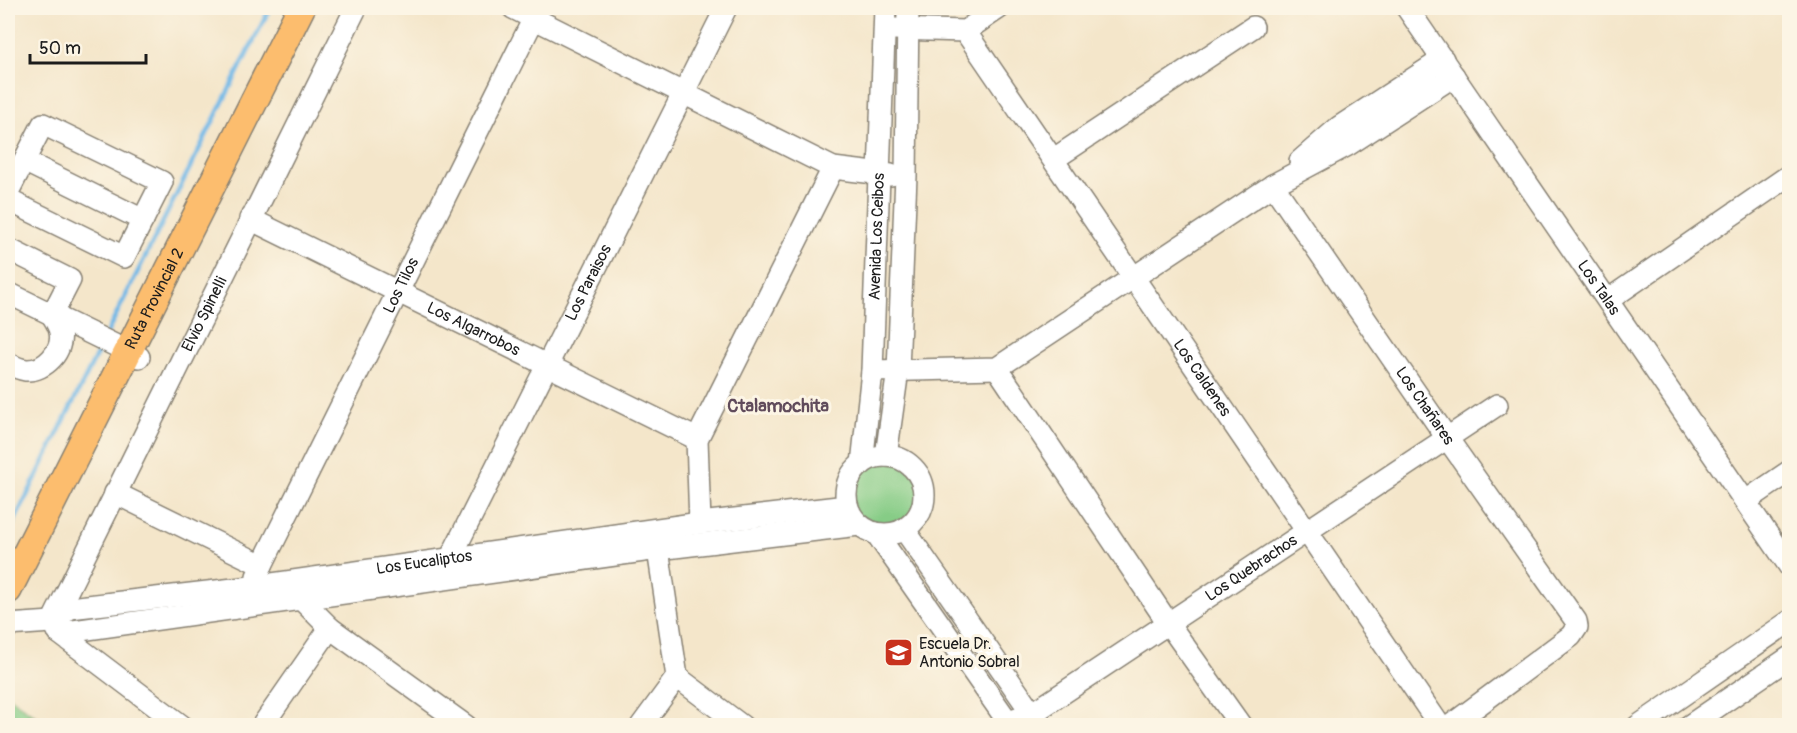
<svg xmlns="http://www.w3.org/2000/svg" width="1797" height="733" font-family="Pangolin,sans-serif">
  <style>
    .green { fill: #86cc86; stroke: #517451; stroke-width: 1.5 }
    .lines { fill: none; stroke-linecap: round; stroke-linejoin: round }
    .stream { stroke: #6fb8e7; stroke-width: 4.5 }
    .minor-casing { stroke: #888173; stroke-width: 24 }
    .major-casing { stroke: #888173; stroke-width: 30 }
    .minor { stroke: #fff; stroke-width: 21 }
    .major { stroke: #fcbd6e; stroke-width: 27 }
    .labels { text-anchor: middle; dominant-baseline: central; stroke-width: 6; stroke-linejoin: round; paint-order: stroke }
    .street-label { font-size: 16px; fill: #1c1c1c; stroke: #fcf5e5 }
    .poi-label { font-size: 16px; fill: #1c1c1c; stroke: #fcf5e5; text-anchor: start }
    .neighbourhood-label { font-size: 18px; font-weight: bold; fill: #604b5b; stroke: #fcf5e5 }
  </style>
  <rect width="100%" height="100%" fill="#fcf5e5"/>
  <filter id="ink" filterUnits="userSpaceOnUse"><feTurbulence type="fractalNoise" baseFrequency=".0167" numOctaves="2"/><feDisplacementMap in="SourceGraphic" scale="12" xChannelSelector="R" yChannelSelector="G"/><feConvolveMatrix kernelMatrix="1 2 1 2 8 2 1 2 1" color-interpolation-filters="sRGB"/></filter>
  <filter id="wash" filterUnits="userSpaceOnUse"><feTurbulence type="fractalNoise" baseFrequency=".008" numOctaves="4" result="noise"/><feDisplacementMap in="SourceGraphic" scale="24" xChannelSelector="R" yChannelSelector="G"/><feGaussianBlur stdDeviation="1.35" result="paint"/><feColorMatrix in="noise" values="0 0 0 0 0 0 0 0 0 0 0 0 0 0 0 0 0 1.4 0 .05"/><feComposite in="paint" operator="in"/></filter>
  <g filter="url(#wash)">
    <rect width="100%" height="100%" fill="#f4e6ca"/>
    <path class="green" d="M 886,456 C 936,465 936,527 886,534 C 876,529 860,524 852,517 C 848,513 847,505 846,499 C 843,474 863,459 886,456 Z
      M 8,696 L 47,725 L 8,725 Z"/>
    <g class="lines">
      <path class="stream" d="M 106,335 L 270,8
        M 8,534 L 101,346"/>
    </g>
  </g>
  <g filter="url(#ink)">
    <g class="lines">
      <defs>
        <g id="minor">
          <path d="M 513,8 L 833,168 L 891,175"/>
          <path id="s1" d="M 1407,8 L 1790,567"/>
          <path d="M 894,29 L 965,31 L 999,8"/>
          <path id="s2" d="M 965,31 L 1440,726"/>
          <path d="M 1054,159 L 1253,27"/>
          <path d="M 24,161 L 143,220"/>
          <path d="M 1300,161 L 1339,127 L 1443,59"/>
          <path id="s3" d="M 1273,185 L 1447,438 L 1576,621 L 1577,627 L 1571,636 L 1450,726"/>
          <path d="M 8,192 L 43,124 L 162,182 L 124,257 L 8,200"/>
          <path id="s4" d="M 250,219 L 697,439"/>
          <path d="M 8,249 L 70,280 L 52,315 C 55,320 59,326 60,332 C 64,351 45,371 26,370 C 19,369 13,366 8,363"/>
          <path d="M 8,293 L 139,357"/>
          <path d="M 1608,300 L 1790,175"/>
          <path d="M 997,368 L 1168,623 L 1241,726"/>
          <path d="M 872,371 L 997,368 L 1273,185 L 1348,145 L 1454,76"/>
          <path d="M 886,456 L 898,370 L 906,176 L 908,8"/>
          <circle cx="885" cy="495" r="39"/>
          <path id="s5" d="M 862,464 L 872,371 L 885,8"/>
          <path d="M 115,493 L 262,565 L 257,576"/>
          <path d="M 1746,501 L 1790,471"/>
          <path d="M 700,523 L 697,439 L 833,168"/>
          <path d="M 904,529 L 1041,726"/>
          <path d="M 876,533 L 1011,726"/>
          <path id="s6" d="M 450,559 L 726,8"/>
          <path id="s7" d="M 262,565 L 539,8"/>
          <path d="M 294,592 L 330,628 L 466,726"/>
          <path id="s8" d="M 54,618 L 356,8"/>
          <path id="s9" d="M 8,625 L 52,622 L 70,608 L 251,587 L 700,523 L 847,506"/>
          <path d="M 56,627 L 59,633 L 182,726"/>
          <path d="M 59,633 L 658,549 L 859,525"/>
          <path d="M 677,677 L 742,726"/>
          <path d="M 262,726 L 330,628"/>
          <path d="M 641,726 L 677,677 L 656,536"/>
          <path id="s10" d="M 1005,726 L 1008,721 L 1033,713 L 1497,405"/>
          <path d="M 1638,726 L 1790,621"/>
          <path d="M 1689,726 L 1790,657"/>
        </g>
        <g id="major">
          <path id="s11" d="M 8,590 L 301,8"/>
        </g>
      </defs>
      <use href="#minor" class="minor-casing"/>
      <use href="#major" class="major-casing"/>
      <use href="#minor" class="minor"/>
      <use href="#major" class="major"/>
    </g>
  </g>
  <defs>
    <symbol id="school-square" viewBox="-11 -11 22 22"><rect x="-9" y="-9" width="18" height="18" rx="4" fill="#c8321e" stroke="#fcf5e5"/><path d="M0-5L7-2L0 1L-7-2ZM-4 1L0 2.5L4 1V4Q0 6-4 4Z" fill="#fff"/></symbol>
  </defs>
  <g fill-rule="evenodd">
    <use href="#school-square" x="882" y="636" width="33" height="33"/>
  </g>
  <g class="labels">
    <g class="street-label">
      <text stroke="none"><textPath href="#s5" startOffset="228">Avenida Los Ceibos</textPath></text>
      <text stroke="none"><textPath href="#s6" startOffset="309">Los Paraisos</textPath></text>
      <text stroke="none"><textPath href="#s7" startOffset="312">Los Tilos</textPath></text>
      <text stroke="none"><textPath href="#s1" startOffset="339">Los Talas</textPath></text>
      <text stroke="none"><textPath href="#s11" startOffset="326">Ruta Provincial 2</textPath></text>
      <text stroke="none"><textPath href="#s8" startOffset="339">Elvio Spinelli</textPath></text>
      <text stroke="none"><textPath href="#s4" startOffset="249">Los Algarrobos</textPath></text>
      <text stroke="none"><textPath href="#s2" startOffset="420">Los Caldenes</textPath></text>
      <text stroke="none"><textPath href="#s3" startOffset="268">Los Chañares</textPath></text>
      <text stroke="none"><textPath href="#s9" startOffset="424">Los Eucaliptos</textPath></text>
      <text stroke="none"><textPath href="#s10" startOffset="294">Los Quebrachos</textPath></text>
    </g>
    <g class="poi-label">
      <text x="919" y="644">Escuela Dr.<tspan x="919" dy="18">Antonio Sobral</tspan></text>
    </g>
    <g class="neighbourhood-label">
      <text x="778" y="406">Ctalamochita</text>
    </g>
  </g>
  <rect width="1797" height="733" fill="none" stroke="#fcf5e5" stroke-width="30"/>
  <path d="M30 54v9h116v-9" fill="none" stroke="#1c1c1c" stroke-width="3"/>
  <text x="39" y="54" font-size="18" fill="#1c1c1c" stroke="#fcf5e5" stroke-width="4.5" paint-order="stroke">50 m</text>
</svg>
